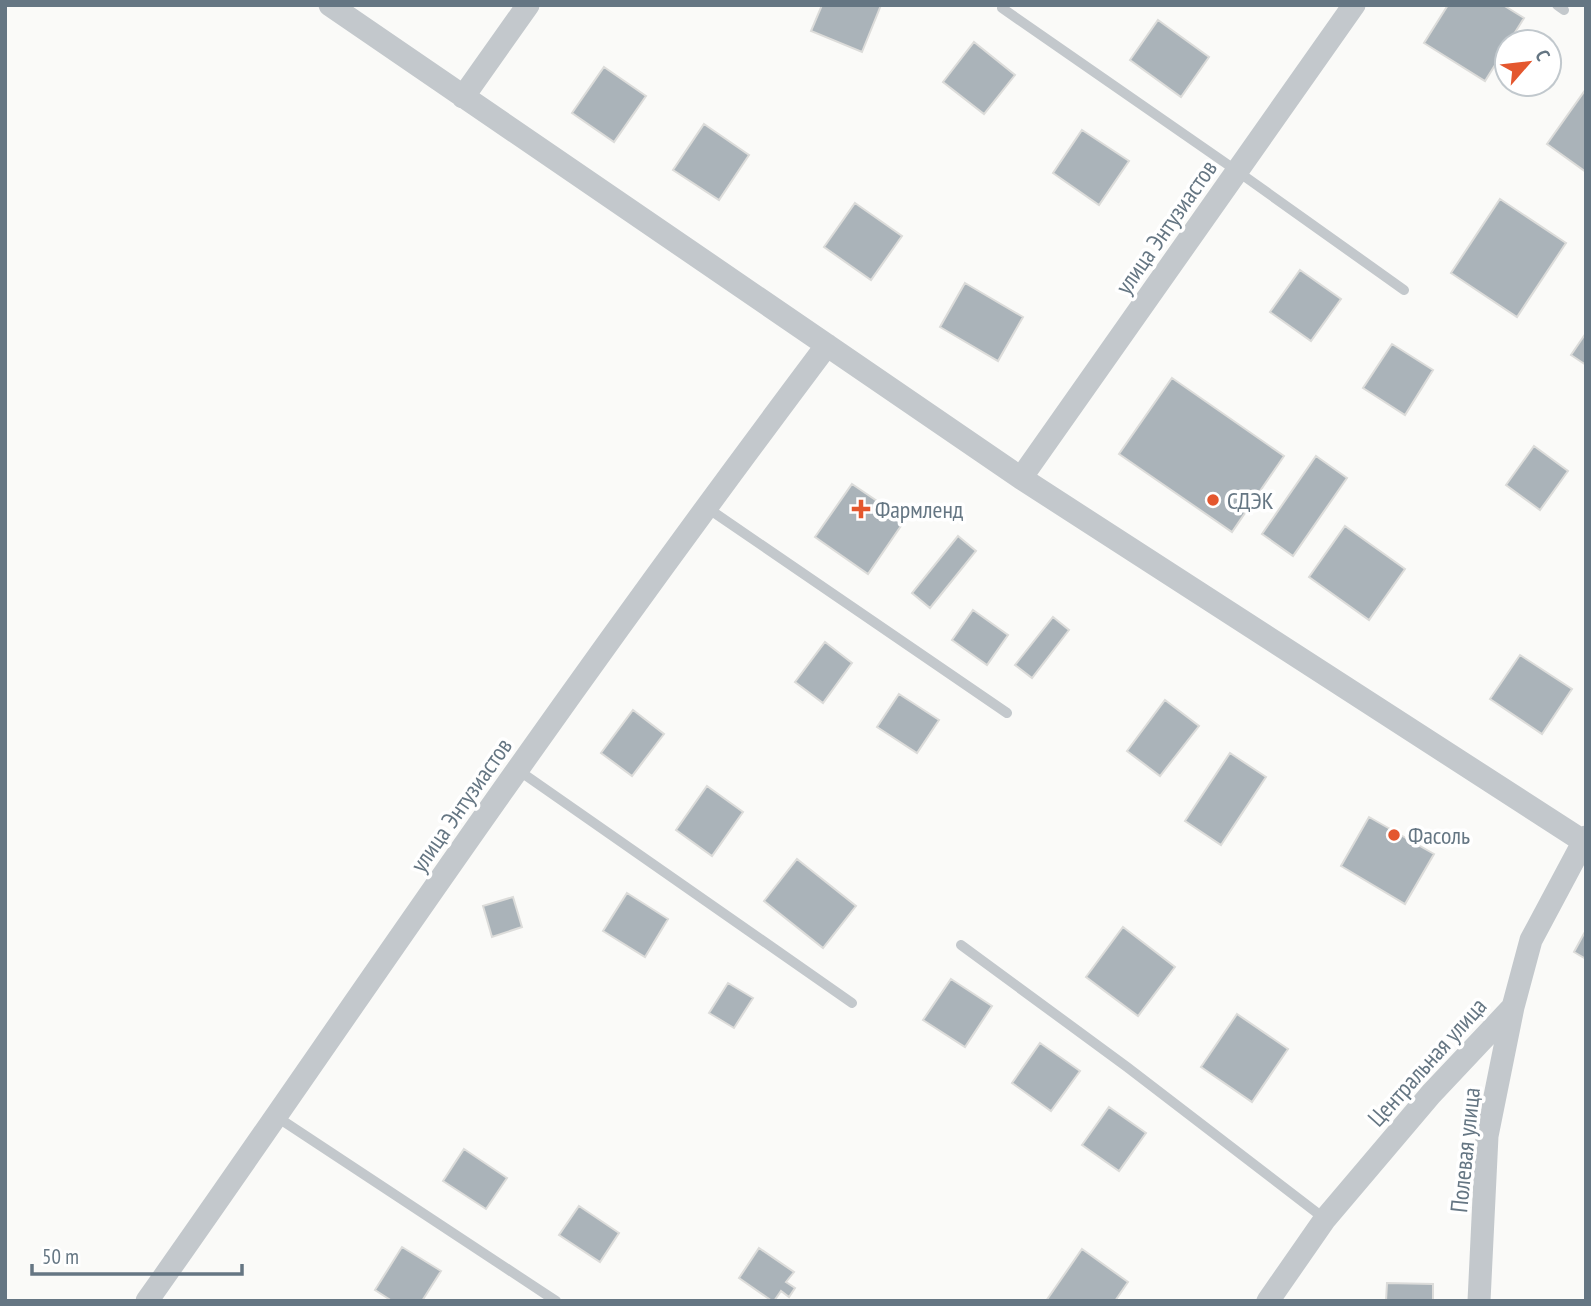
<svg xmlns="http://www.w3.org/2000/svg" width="1591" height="1306" font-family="'PT Sans Narrow',sans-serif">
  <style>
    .building { fill: #aab3b9; stroke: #dcdcda; stroke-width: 2 }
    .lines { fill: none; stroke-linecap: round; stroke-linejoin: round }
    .lane { stroke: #c3c8cc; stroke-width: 10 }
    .street { stroke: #c3c8cc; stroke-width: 23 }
    .poi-dot { fill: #e4572e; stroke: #fff; stroke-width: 2.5 }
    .labels { text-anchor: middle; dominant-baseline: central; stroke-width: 7; stroke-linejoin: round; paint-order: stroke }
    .street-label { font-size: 24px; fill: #657683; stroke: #fff }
    .poi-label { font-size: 24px; fill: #657683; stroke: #fff; text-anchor: start }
  </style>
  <rect width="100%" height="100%" fill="#fafaf8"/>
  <path class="building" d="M 822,5 L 881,5 L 862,52 L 811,31 Z
    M 1448,5 L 1503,5 L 1524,18 L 1509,42 L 1507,42 L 1507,46 L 1485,81 L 1424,43 Z
    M 1158,20 L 1209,57 L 1181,97 L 1130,60 Z
    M 974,42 L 1015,75 L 984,114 L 943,82 Z
    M 604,67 L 646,96 L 614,142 L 572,113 Z
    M 1586,89 L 1586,172 L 1547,144 Z
    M 704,124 L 749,155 L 719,200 L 673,170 Z
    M 1082,130 L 1129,161 L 1099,205 L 1053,173 Z
    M 1500,199 L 1566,243 L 1517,317 L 1451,273 Z
    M 855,203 L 902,236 L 871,280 L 824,247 Z
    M 1300,270 L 1341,299 L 1311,341 L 1270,312 Z
    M 965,283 L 1023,317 L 998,361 L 940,327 Z
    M 1586,333 L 1586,365 L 1571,355 Z
    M 1392,344 L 1433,370 L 1405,415 L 1363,388 Z
    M 1172,378 L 1284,456 L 1232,532 L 1119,454 Z
    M 1534,446 L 1568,471 L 1540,510 L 1506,485 Z
    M 1316,456 L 1347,478 L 1293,556 L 1262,534 Z
    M 852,484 L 905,520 L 868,574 L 815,537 Z
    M 1345,526 L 1405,569 L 1369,620 L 1309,577 Z
    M 958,536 L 976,551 L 930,608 L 912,593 Z
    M 973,610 L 1008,635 L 987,665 L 952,640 Z
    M 1053,617 L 1069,630 L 1032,678 L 1015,665 Z
    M 825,642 L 852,663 L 823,703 L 795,682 Z
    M 1520,655 L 1572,689 L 1542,734 L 1490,699 Z
    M 899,694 L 939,720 L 917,753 L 877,727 Z
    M 1165,700 L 1199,726 L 1160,776 L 1127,751 Z
    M 633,710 L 664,734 L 632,776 L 601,753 Z
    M 1230,753 L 1266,777 L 1221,845 L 1185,821 Z
    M 707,786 L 743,812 L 712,856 L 676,830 Z
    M 1369,817 L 1434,854 L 1405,904 L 1341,866 Z
    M 797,859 L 856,906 L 823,948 L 764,901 Z
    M 627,893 L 668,919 L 645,957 L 603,931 Z
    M 513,897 L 522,927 L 492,937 L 483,906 Z
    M 1123,927 L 1175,967 L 1138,1016 L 1086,977 Z
    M 1586,930 L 1586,959 L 1574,952 Z
    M 951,979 L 992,1006 L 965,1047 L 923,1020 Z
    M 728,983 L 753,998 L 734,1028 L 709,1013 Z
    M 1237,1014 L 1288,1049 L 1252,1102 L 1201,1067 Z
    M 1040,1043 L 1080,1071 L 1051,1111 L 1012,1083 Z
    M 1109,1107 L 1146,1133 L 1119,1171 L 1082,1145 Z
    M 464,1149 L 507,1178 L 486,1209 L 443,1181 Z
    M 579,1206 L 619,1233 L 600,1262 L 559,1235 Z
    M 402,1247 L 441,1271 L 422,1301 L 392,1301 L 375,1290 Z
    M 759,1248 L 794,1272 L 786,1282 L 795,1288 L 789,1297 L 781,1291 L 774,1301 L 772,1301 L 739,1278 Z
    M 1082,1249 L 1128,1282 L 1115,1301 L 1046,1301 Z
    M 1387,1283 L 1433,1284 L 1433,1301 L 1386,1301 Z"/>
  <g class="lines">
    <path class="lane" d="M 1557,5 L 1564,10
      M 1002,8 L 1237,171 L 1404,290
      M 706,507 L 1007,713
      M 518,770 L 852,1003
      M 961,945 L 1127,1067 L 1325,1219
      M 277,1117 L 556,1301"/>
    <path class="street" d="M 330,5 L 1021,478 L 1586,843
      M 463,97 L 528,5
      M 1021,478 L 1354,5
      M 147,1301 C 272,1124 393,945 518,769 C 619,626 722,485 827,345
      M 1268,1301 L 1325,1219 L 1431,1094 L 1513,1007
      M 1479,1301 L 1487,1136 L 1513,1007 L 1531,940 L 1586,837"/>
  </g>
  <g class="poi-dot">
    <circle cx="1213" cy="500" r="7"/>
    <path d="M857.5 498.5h7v7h7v7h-7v7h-7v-7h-7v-7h7z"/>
    <circle cx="1394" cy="835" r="7"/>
  </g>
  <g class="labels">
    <g class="street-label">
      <text transform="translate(1166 227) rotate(-55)">улица Энтузиастов</text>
      <text transform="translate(461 805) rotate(-55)">улица Энтузиастов</text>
      <text transform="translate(1427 1062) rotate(-48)">Центральная улица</text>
      <text transform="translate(1465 1150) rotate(-84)">Полевая улица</text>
    </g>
    <g class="poi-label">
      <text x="1227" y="500">СДЭК</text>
      <text x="875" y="509">Фармленд</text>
      <text x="1408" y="835">Фасоль</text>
    </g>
  </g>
  <rect width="1591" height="1306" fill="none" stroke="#657683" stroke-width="14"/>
  <g transform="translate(1528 63) rotate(62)"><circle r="33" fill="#ffffff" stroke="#c1c8cd" stroke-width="2"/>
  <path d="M0-5L12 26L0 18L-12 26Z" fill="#e4572e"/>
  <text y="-10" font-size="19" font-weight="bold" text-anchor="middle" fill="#657683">С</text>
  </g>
  <path d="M32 1264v10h210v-10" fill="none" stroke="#657683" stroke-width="3.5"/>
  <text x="42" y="1264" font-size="21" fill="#657683" stroke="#ffffff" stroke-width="5" paint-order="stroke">50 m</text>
</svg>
